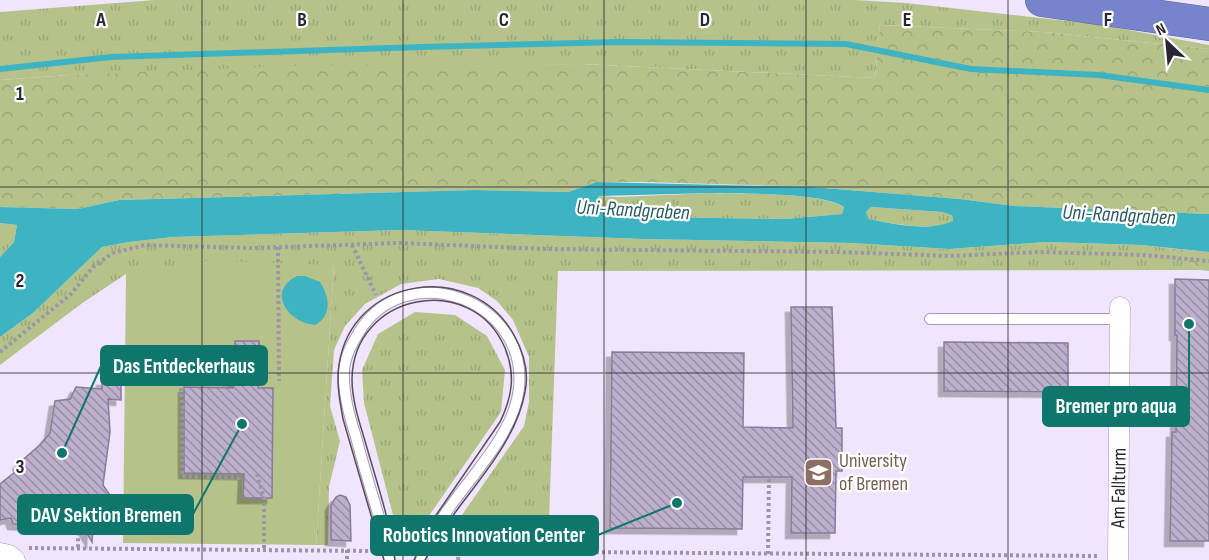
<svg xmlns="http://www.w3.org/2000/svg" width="1209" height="560" font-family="'Sofia Sans Condensed',sans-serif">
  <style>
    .grass { fill: url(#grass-tufts) }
    .forest { fill: url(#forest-crowns) }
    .garden { fill: #b5c38b }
    .water { fill: #3eb4c2; fill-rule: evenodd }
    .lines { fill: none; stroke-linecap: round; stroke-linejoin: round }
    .stream { stroke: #3eb4c2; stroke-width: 6 }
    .building { fill: url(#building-back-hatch); stroke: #897c97; stroke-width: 1.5; filter: url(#shadow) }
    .service-casing { stroke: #a698b5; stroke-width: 12 }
    .minor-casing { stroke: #a698b5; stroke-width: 21 }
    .motorway-casing { stroke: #5b6395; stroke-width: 34 }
    .path { stroke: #9d94a7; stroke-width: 4; stroke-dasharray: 3 3; stroke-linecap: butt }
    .service { stroke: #fff; stroke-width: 10 }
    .minor { stroke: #fff; stroke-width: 20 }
    .motorway { stroke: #7685cb; stroke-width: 33 }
    .tram { stroke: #554e5c; stroke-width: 1.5 }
    .grid { fill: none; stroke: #2a2530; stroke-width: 1.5; stroke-opacity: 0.55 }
    .labels { text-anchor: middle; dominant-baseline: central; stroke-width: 4.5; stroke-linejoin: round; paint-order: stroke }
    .education-label { font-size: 20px; fill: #785e54; stroke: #fff; text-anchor: start }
    .street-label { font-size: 20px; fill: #2a2530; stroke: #fff }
    .water-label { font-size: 21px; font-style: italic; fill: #2a5b61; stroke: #fff }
    .grid-label { font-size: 20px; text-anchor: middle; font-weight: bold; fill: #2a2530; stroke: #fff; stroke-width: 4.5; stroke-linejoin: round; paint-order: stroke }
    .leader { fill: none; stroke: #0f766e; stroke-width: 2 }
    .callout-dot { fill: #0f766e; stroke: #fff; stroke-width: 2 }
    .callout { fill: #0f766e; stroke: #0f766e; stroke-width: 2 }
    .callout-label { font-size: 21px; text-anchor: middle; font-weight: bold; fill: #fff }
  </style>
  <defs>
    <pattern id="grass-tufts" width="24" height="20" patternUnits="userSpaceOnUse" patternTransform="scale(1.5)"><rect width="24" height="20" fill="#b5c38b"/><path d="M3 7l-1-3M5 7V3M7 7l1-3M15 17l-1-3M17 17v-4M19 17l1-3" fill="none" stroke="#9ca778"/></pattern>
    <pattern id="forest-crowns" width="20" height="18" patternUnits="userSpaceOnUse" patternTransform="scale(1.5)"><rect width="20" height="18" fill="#b5c38b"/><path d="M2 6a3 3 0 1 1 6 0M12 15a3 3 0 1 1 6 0" fill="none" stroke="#9ca778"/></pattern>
    <pattern id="building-back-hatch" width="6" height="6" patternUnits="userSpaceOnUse" patternTransform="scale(1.5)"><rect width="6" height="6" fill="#bdafcd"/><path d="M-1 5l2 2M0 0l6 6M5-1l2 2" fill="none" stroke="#9a8ea7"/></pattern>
    <filter id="shadow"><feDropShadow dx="-5.5" dy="5.5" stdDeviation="0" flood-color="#0004"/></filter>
  </defs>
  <rect width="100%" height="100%" fill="#f1e5fe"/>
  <path class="grass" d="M155,0H855L906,3L1102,25L1209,45V49L1044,32L880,25L875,78L582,64L69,75L0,80V12Z
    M712,193C742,194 820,192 844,207L842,214L785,219L650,217L614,214L598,205V196L618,197Z
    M871,207L942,212L952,214L953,222C927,231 895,224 867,219L866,212Z
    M0,223L17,225L14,242L0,257Z
    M400,230L643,239L851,243L949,249L1046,242L1141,245L1168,248L1200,270L558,271L548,548L441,545L524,426L529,402V357L513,320L497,301L478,288L439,279L401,284L365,304L345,326L334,350L330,406L340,441L329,487L328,545H316L334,265L126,274L81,304L0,365V337L33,313L102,247L129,242L173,237Z
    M415,312L455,315L487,336L505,370L501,412L426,520L414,545L401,546L364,403L362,370L378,334Z"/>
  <path class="forest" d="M880,25L1044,32L1209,49V214L1014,206L960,199L811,187L642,182H597L568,192L475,190L119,200L78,209L0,207V80L69,75L283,66L582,64L875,78Z
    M1168,248L1209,252V271L1200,270Z"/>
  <path class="garden" d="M204,261L334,265L316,545L123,543L126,274Z"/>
  <path class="water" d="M597,182L811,187L960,199L1014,206L1209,214V252L1141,245L1046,242L949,249L851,243L643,239L400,230L173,237L129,242L102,247L33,313L0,337V257L14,242L17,225L0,223V207L78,209L119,200L475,190L568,192ZM712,193C740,194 823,192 844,207L842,214L785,219L650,217L614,214L599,205L598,196ZM871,207L942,212L952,215L953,221C928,232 894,224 868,219L866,212Z
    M297,276H305L320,282C330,297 332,316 315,325C288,323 266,291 297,276Z"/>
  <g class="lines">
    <path class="stream" d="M0,69L111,57L421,47L618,42L846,44L971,69L1099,75L1209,90"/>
  </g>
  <path class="building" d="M1175,279L1209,280V541H1170L1172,432H1176L1177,335H1175Z
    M791,307H832L836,428H842V471H836L835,533H791L792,477H743L742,529L610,528L612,352L744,353L743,427L793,428Z
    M235,341H259L258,388H273L272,498H243L244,474L184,473V387L233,388Z
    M944,342L1068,343V392L944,391Z
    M102,380L121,381V400L108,399L110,432L103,485L112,498L104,512L94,513L92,542L76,515L34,520V525L13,524L11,518L0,520V484L20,468L18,464L41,444L50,433L55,401L70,399L76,387L102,389Z
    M340,495L346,497L350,505L351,541L331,540V505L336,497Z"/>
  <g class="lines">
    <defs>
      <path id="service" d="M930,319H1120
        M389,560C387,542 381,524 376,507C369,484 362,460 356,437C349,415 343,393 344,370C345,356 352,344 359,332C406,256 528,299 519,388C514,436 467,479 441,520C433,532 424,545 421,560"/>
      <path id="minor" d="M0,553L9,555L15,560
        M1118,560L1120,307"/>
      <path id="motorway" d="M1042,0L1209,24"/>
    </defs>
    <use href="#service" class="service-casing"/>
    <use href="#minor" class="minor-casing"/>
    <use href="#motorway" class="motorway-casing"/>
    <path class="path" d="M352,245L376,295
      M278,247L279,381
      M0,352L71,294L93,267L113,253L145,245L253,248L399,243L544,249L839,252L949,256L1038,252L1144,255L1209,261
      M223,387L246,358
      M181,388L182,406L184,409L182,412V476L239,478V474
      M257,474L264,498V549
      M74,515L78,527V547
      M29,548L372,551
      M347,550V560
      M440,551L1098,556
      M768,554L769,477
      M458,560L459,551"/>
    <use href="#service" class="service"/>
    <use href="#minor" class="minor"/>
    <use href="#motorway" class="motorway"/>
    <path class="tram" d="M384,560L343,419C340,401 336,383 339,365C352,276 472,259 514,335C524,353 529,373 525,392C514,454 452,504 425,560
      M395,560C390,520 376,480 365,441C359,421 352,400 352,379C353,293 472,270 505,348C516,375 512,397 500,422L432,521L414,560"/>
  </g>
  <path class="grid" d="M202,0V560M403,0V560M604,0V560M806,0V560M1008,0V560M0,187H1209M0,373H1209"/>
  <defs>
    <symbol id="university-square" viewBox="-11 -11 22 22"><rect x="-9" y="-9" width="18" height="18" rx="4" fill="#8d6e63" stroke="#fff"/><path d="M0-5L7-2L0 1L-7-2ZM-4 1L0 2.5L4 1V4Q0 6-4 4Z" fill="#fff"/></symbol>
  </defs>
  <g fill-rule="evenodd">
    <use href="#university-square" x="802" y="456" width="33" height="33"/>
  </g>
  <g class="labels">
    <g class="education-label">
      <text x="839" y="461">University<tspan x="839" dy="23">of Bremen</tspan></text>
    </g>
    <g class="street-label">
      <text transform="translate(1119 488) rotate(-89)">Am Fallturm</text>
    </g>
    <g class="water-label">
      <text transform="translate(633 210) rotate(3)">Uni-Randgraben</text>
      <text transform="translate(1119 215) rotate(3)">Uni-Randgraben</text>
    </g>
  </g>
  <g class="grid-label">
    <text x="101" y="26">A</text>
    <text x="302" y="26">B</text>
    <text x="504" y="26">C</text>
    <text x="705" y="26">D</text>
    <text x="907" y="26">E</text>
    <text x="1108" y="26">F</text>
    <text x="20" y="100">1</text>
    <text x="20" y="287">2</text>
    <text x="20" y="473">3</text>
  </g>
  <path class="leader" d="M62 453L101 366M1189 324L1189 406M242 424L193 514M677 503L598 535"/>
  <g class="callout-dot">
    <circle cx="62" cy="453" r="6"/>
    <circle cx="1189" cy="324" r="6"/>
    <circle cx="242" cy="424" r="6"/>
    <circle cx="677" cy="503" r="6"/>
  </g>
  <g class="callout">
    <rect x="101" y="346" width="166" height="39" rx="6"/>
    <rect x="1043" y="387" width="146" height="39" rx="6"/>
    <rect x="18" y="495" width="175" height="39" rx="6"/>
    <rect x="371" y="516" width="227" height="39" rx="6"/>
  </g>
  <g class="callout-label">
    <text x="184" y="373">Das Entdeckerhaus</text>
    <text x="1116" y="413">Bremer pro aqua</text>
    <text x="106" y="522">DAV Sektion Bremen</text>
    <text x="484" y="542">Robotics Innovation Center</text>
  </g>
  <g transform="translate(1167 42) rotate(334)" stroke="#ffffff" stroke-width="4.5" paint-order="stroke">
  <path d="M0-4.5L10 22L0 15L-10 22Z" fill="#2a2530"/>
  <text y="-9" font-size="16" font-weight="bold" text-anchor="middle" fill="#2a2530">N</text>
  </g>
</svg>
